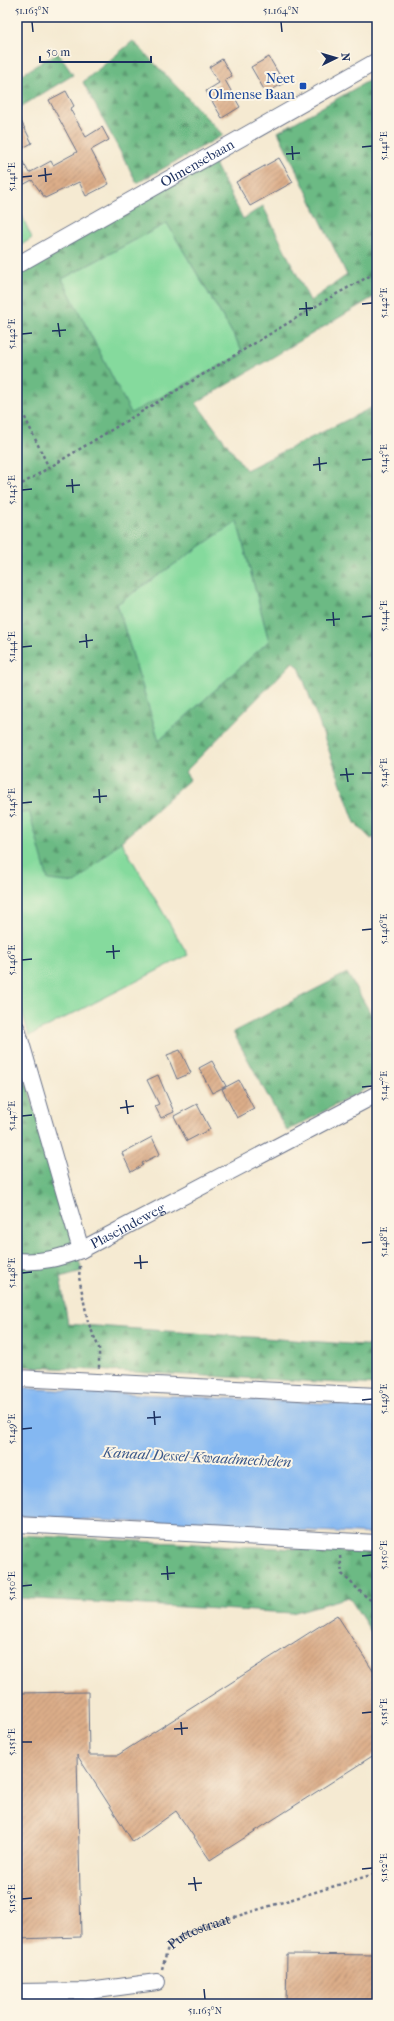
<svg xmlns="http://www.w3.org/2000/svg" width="394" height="2021" font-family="'IM FELL French Canon',serif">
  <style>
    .green { fill: #85da9d; stroke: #50847e }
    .forest { fill: url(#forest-firs); stroke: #447471; fill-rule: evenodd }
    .water { fill: #84b8f2; stroke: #5074a8 }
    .building { fill: url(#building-hatch) }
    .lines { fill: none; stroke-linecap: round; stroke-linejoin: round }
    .minor-casing { stroke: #677087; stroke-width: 18 }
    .path { stroke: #677087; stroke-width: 2.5; stroke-dasharray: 3 3; stroke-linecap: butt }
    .minor { stroke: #fff; stroke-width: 16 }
    .ticks { fill: none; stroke: #1b2f5e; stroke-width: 1.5 }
    .transit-dot { fill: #1a4fb4; stroke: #fcf5e5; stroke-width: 1.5 }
    .labels { text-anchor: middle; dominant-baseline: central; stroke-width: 4; stroke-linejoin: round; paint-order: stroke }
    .transit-label { font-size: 14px; fill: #164399; stroke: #fcf5e5; text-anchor: end }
    .street-label { font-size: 14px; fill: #1b2f5e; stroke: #fcf5e5 }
    .water-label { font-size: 15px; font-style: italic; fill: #3a588a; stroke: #fcf5e5 }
    .neatline { fill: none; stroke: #1b2f5e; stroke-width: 1.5 }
    .ticks-label { font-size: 10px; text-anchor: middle; fill: #1b2f5e }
  </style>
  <defs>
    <pattern id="forest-firs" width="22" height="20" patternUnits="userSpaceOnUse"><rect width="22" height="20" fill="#6cba84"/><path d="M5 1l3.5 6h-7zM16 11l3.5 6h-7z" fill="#58986f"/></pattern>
    <pattern id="building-hatch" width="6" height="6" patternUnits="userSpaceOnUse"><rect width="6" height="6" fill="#dcad89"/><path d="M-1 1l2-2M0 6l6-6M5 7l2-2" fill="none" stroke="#b28d73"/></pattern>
  </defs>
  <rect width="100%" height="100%" fill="#fcf5e5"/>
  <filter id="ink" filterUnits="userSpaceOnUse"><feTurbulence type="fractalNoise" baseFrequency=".025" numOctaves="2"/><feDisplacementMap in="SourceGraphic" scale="8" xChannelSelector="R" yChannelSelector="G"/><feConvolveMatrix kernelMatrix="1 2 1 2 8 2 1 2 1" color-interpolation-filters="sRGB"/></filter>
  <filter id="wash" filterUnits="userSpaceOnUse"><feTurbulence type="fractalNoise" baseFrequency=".012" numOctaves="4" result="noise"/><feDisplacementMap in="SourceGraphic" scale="16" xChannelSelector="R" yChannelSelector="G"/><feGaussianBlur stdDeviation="0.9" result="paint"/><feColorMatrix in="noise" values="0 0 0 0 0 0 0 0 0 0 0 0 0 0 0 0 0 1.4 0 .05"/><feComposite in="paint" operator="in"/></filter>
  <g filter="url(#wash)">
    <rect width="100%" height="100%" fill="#f5ead2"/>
    <path class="green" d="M17,205L32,238L17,248Z
      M167,223L244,353L131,414L62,279Z
      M237,520L269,641L159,741L117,604Z
      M29,811L75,883L121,841L188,955L29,1036L17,992V813Z"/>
    <path class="forest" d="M133,41L223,135L137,183L83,82Z
      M58,53L73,75L17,109V78L40,63Z
      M377,76V295L196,403L246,470L377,405V836L371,839L355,823L299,667L293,662L185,772L190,779L75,883L48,880L29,811L17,813V272L213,160L243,219L263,206L310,301L347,275L278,132ZM167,223L244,353L131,413L62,279ZM237,521L269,641L159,741L117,604Z
      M347,973L377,1024V1083L287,1131L233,1032Z
      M17,1050L82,1271L60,1277L68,1324L377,1346V1385L17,1366Z
      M17,1535L377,1553V1641L349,1597L292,1613L17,1598Z"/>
    <path class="water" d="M17,1388L377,1406V1534L17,1516Z"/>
    <g id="blocks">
      <path class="building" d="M269,57L284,83L266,93L251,67Z
        M222,59L232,76L225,80L240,107L222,118L206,91L219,83L209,67Z
        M66,91L74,106L70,109L86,137L102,127L109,140L91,150L109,184L86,196L79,182L45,198L32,180L17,188V151L29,173L51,161L53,165L77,152L49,100Z
        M17,113L32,143L17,151Z
        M279,158L293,182L250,206L236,182Z
        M180,1050L191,1073L177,1079L167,1055Z
        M212,1061L226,1086L212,1093L199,1068Z
        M158,1075L174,1112L161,1118L155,1106L159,1104L147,1080Z
        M239,1080L254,1109L237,1118L222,1089Z
        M197,1104L210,1129L187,1141L174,1116Z
        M152,1137L160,1154L142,1163L143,1165L131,1172L122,1153Z
        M337,1615L377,1677V1753L210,1860L176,1811L133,1842L77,1755L81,1937L17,1939V1693L88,1692L89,1755H118Z
        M287,1954L377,1955V2004H286Z"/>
    </g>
  </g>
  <g filter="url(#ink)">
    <use href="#blocks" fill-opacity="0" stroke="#677087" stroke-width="1"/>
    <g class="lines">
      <defs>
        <g id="minor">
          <path id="s2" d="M17,265L377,61"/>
          <path d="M17,1029L81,1250"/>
          <path id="s3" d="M17,1261C41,1263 59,1258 81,1250L377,1094"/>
          <path d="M17,1378L377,1396"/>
          <path d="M17,1524L377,1543"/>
          <path d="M17,1992L89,1991L157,1982"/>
        </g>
      </defs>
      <use href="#minor" class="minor-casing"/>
      <g class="path">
        <path d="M17,401L49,468"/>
        <path d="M17,487L331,297L377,272"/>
        <path d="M80,1266L79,1277L88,1322L99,1348V1368"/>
        <path d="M340,1556L342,1574L363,1594L377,1605"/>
        <path id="s1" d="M162,1969L168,1947L183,1935L205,1926L377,1873"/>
      </g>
      <use href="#minor" class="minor"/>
    </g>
  </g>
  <path class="ticks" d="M32,22L33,32M281,22L282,32M292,146L293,160M362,147L372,146M286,154L300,153M45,168L46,182M38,176L52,174M22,177L32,176M306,302L307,316M362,304L372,303M299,309L313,308M58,323L60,337M52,331L66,330M22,334L32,333M319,457L320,471M362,460L372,459M313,465L327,463M72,479L73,493M66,486L80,485M22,490L32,489M333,612L334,626M362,617L372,616M326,620L340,619M86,634L87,648M79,642L93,640M22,647L32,646M346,768L348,782M362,773H372M340,775L354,774M99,789L100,803M93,797L107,796M22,803L32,802M362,930L372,929M113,945L114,959M106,952L120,951M22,960L32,959M362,1087L372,1086M126,1100L128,1114M120,1108L134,1106M22,1116L32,1115M362,1243L372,1242M140,1255L141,1269M134,1263L148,1262M22,1273L32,1272M362,1400L372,1399M154,1411L155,1425M147,1418L161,1417M22,1429L32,1428M362,1556L372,1555M167,1566L168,1580M161,1574L175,1573M22,1586L32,1585M362,1713L372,1712M181,1722L182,1735M174,1729L188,1728M22,1742H32M362,1869L372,1868M194,1877L196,1891M188,1884L202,1883M22,1899L32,1898M204,1989L205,1999"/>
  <rect class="transit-dot" x="299" y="82" width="8" height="8" rx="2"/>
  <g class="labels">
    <g class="transit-label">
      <text x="295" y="78">Neet<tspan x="295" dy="16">Olmense Baan</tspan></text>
    </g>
    <g class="street-label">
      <text stroke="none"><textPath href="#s2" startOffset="207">Olmensebaan</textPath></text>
      <text stroke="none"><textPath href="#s3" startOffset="118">Plaseindeweg</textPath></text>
      <text stroke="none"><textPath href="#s1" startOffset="58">Puttestraat</textPath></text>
    </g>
    <g class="water-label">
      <text transform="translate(197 1457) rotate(3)">Kanaal Dessel-Kwaadmechelen</text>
    </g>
  </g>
  <rect width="394" height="2021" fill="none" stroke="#fcf5e5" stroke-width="44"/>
  <g transform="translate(336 58) rotate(85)" stroke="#fcf5e5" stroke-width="3" paint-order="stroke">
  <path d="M0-3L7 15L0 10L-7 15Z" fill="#1b2f5e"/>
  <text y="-6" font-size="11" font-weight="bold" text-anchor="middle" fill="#1b2f5e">N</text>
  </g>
  <path d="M40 56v6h111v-6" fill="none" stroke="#1b2f5e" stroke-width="2"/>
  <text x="46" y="56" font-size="12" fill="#1b2f5e" stroke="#fcf5e5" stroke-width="3" paint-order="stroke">50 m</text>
  <rect x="22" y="22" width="350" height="1977" class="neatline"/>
  <g class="ticks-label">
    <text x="32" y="14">51.163°N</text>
    <text x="281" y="14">51.164°N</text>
    <text transform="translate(383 146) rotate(-90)" y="4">5.141°E</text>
    <text transform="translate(11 177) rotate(-90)" y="4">5.141°E</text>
    <text transform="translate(383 303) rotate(-90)" y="4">5.142°E</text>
    <text transform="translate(11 334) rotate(-90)" y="4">5.142°E</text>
    <text transform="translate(383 459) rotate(-90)" y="4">5.143°E</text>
    <text transform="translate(11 490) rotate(-90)" y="4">5.143°E</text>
    <text transform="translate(383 616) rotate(-90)" y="4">5.144°E</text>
    <text transform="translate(11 647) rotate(-90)" y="4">5.144°E</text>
    <text transform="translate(383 773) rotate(-90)" y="4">5.145°E</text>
    <text transform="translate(11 803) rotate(-90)" y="4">5.145°E</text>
    <text transform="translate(383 929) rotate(-90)" y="4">5.146°E</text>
    <text transform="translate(11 960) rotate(-90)" y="4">5.146°E</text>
    <text transform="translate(383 1086) rotate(-90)" y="4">5.147°E</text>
    <text transform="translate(11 1116) rotate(-90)" y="4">5.147°E</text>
    <text transform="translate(383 1242) rotate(-90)" y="4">5.148°E</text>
    <text transform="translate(11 1273) rotate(-90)" y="4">5.148°E</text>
    <text transform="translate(383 1399) rotate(-90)" y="4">5.149°E</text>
    <text transform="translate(11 1429) rotate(-90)" y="4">5.149°E</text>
    <text transform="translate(383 1555) rotate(-90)" y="4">5.150°E</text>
    <text transform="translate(11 1586) rotate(-90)" y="4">5.150°E</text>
    <text transform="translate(383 1712) rotate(-90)" y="4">5.151°E</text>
    <text transform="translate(11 1742) rotate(-90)" y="4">5.151°E</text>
    <text transform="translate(383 1868) rotate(-90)" y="4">5.152°E</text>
    <text transform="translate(11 1899) rotate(-90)" y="4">5.152°E</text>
    <text x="205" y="2014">51.163°N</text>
  </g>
</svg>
